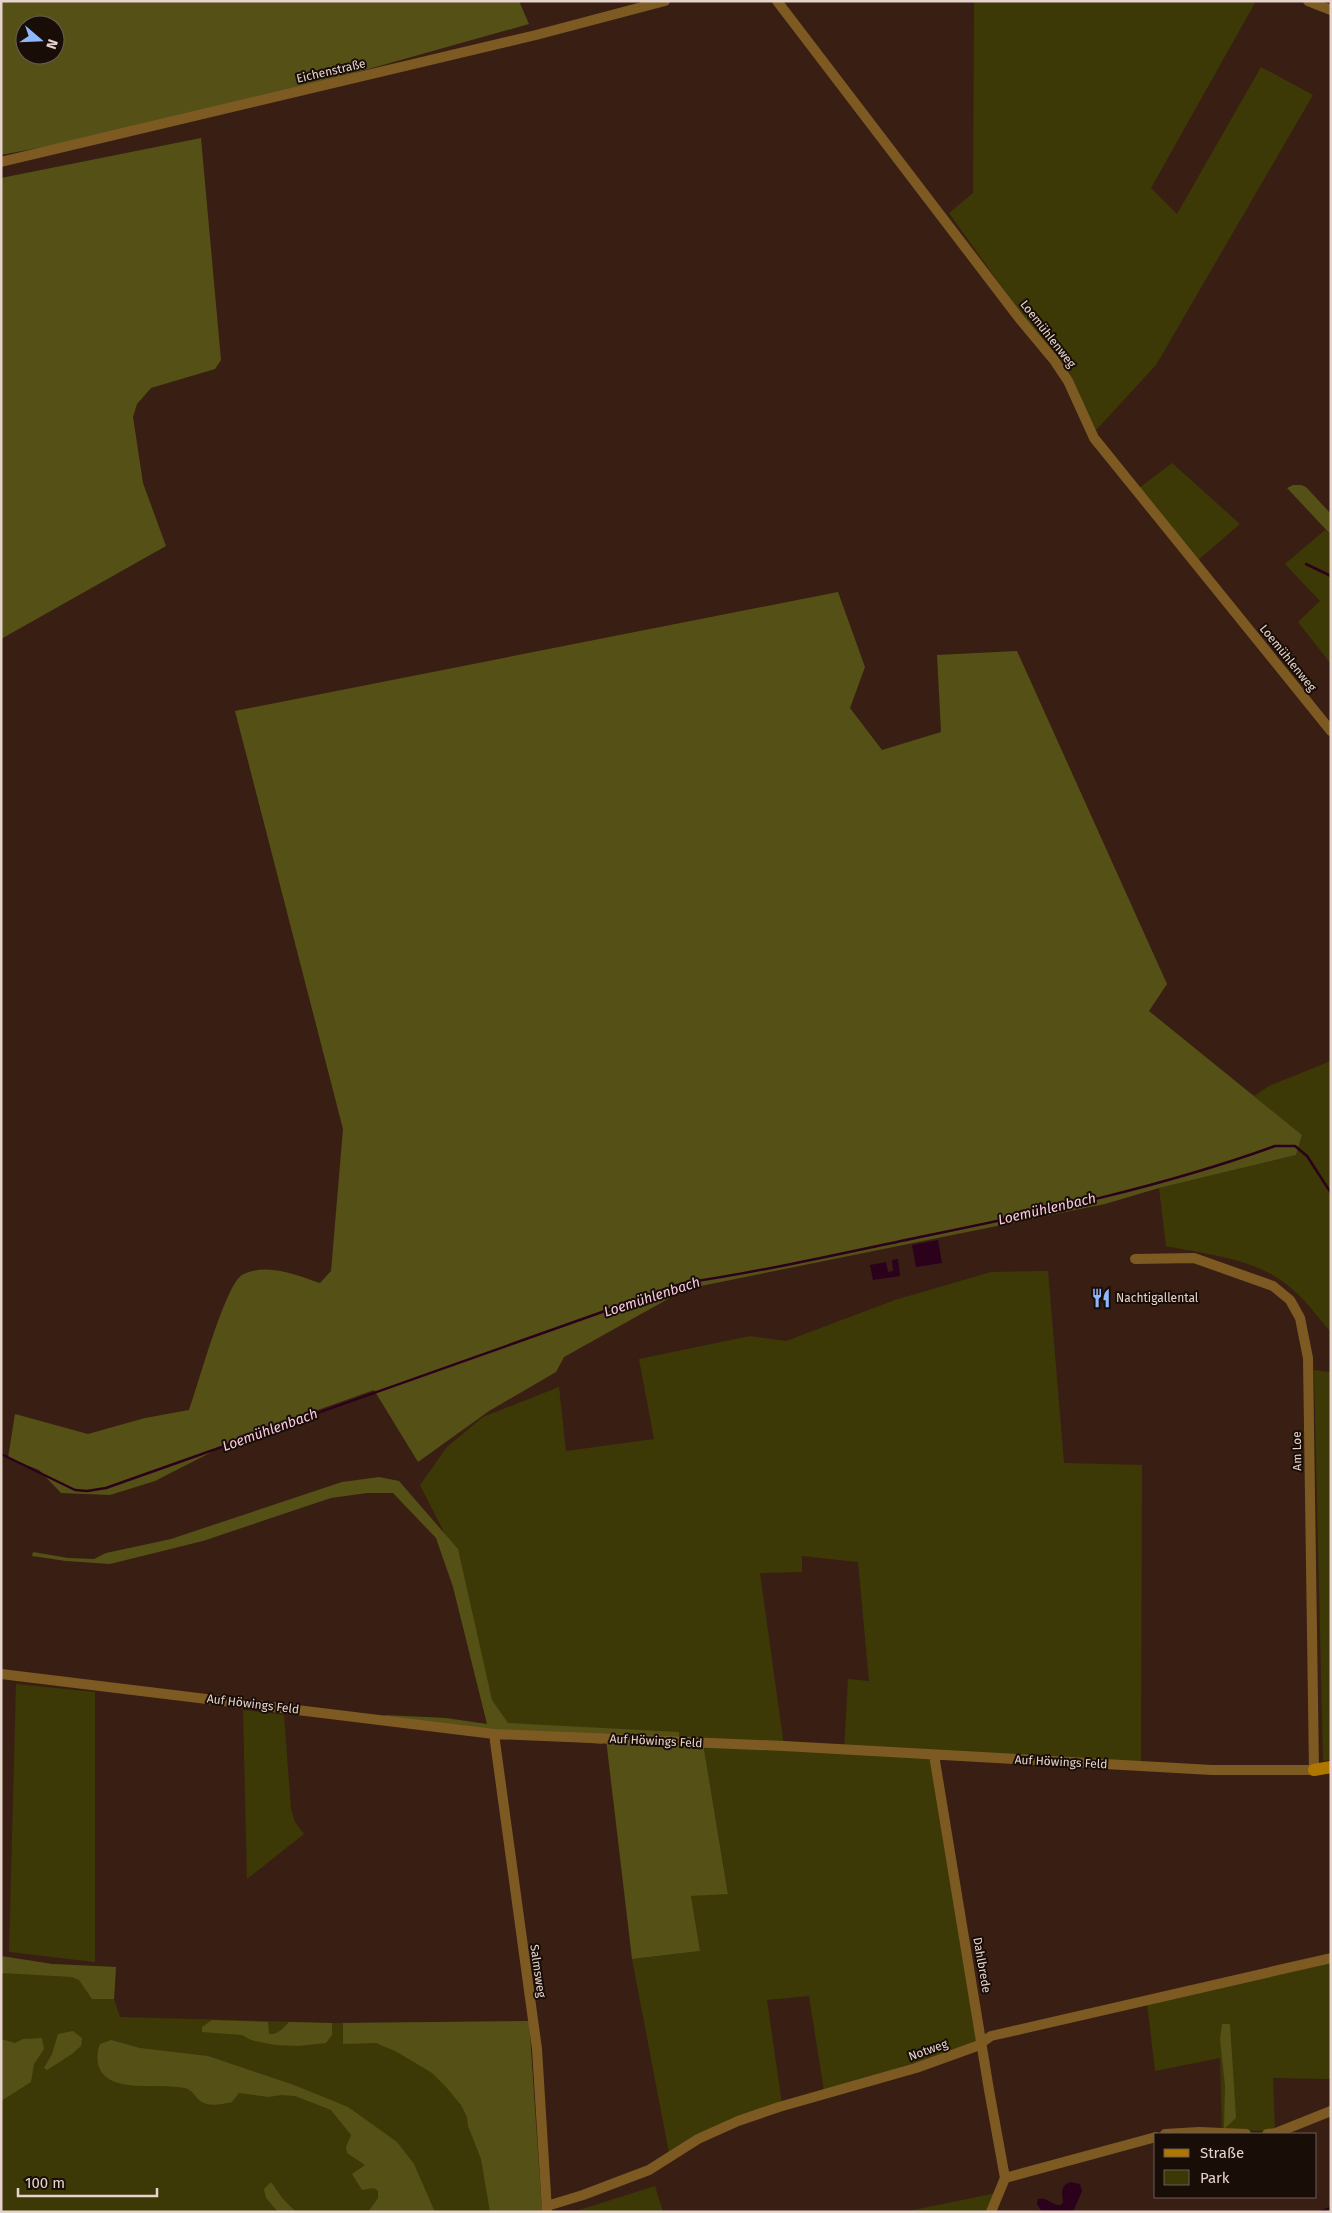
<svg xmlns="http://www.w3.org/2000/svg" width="1332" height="2213" font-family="'Fira Sans',sans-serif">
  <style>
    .green { fill: #3d3907; fill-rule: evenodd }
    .forest { fill: #555016; fill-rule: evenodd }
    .water { fill: #2b011b }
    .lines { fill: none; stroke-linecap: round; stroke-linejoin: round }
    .stream { stroke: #2b011b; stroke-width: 2.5 }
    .street { stroke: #7e5a23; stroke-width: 10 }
    .secondary { stroke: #af7600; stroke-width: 12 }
    .labels { text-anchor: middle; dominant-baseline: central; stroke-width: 4; stroke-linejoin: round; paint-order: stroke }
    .street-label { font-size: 12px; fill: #e6d4cc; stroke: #180d07 }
    .poi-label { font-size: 12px; fill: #e6d4cc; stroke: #180d07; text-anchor: start }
    .water-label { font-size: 14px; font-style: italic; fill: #fac9e0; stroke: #180d07 }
  </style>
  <rect width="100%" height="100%" fill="#391f13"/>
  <path class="green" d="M974,1H1256L1151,188L1177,214L1261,67L1313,95L1156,365L1097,429H1090L1054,360L949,213L973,193Z
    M1172,463L1240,524L1197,561L1138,489Z
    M1325,530L1331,535V664L1298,622L1320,601L1285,564Z
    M1331,1061V1332C1318,1318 1307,1301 1292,1289C1258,1258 1209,1255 1166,1246L1159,1188L1296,1155L1302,1135L1254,1096L1269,1086Z
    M1048,1271L1064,1463L1142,1465L1141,1766L934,1755L980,2039L975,2045L824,2091L809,1996L767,2000L782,2104L669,2153L632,1959L700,1951L691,1896L728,1893L703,1743L494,1734L447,1538L420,1485L447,1447L483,1417L559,1387L566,1451L654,1439L639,1359L750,1336L786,1341L895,1300L991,1272ZM802,1556L858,1562L869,1681L848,1679L844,1750L784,1746L760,1573L802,1572Z
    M1314,1370L1331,1372V1760L1323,1761Z
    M16,1684L95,1692V1962L9,1952Z
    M243,1710L284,1715L291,1809L295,1822L304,1834L247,1879Z
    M1,1956L52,1964L116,1967L114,1999L120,2017L332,2023L529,2021L542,2212H1Z
    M1331,1961V2079L1273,2078L1275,2131L1222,2130L1220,2058L1155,2071L1147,2003Z
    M655,2186L663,2212H576V2211Z
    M996,2193L988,2212H904Z"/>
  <path class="forest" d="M1,1H519L529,24L191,119L1,155ZM25,25H55V55H25Z
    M201,138L221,360L215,369L151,388L137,404L133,417L143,483L166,546L1,639V178Z
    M1293,485H1301L1306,487L1331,514V535L1287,488Z
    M838,592L865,667L850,708L882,750L941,732L937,655L1017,651L1167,984L1149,1011L1302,1135L1296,1155L1159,1188L1105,1204L686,1289L564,1357L556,1372L489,1411L418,1462L374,1390L239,1438L155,1481L110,1495L61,1493L39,1470L8,1458L15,1414L88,1434L145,1418L189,1410C198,1386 225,1285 242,1275C267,1262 296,1275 320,1283L331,1271L343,1129L235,711Z
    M379,1477L399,1481L458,1549L492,1700L508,1723L679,1732V1738L703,1743L728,1894L691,1896L700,1951L632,1959L606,1739L602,1744L386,1724L385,1715L446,1718L487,1724L453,1587L436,1538L393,1493H367L331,1498L203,1541L110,1564L66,1561L32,1556L33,1552L68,1558L94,1559L106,1553L171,1539L342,1482Z
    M1,1956L52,1964L116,1967L114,1999H92L79,1980L72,1977L1,1973Z
    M212,2020L268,2022L269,2034C278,2035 283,2028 289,2022L332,2023V2035L326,2043L299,2046L275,2045L251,2040L242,2035L202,2032V2027Z
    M529,2021L542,2212H490L481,2159L468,2126L467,2117L461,2105L447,2088L432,2073L397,2052L376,2043L343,2044V2023Z
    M1222,2024H1230L1236,2118L1224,2129L1225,2086L1220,2039Z
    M73,2031L82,2038L81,2046L72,2054L47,2070L44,2068L52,2054L58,2034Z
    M42,2038L44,2049L34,2064L31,2082L1,2101V2039L15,2043L23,2039Z
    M111,2040L140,2048L208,2056L294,2085L348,2107L397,2142L414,2164L435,2212H368L378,2198V2191L374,2188L362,2190L352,2174L365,2165L347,2153L346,2147L351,2135L331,2110L295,2096L281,2095L269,2097L239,2093L232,2102C222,2104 208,2108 199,2100C196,2097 192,2091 188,2089C164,2081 104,2097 98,2063C97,2056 97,2051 100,2044Z
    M271,2182L283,2199L296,2212H278L266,2198L264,2189Z"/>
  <path class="water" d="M938,1240L942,1263L916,1267L912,1245Z
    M898,1259L900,1276L873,1280L870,1265L886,1262L888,1272L893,1271L892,1260Z
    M1070,2182L1080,2184L1082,2191L1073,2212H1042L1037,2204L1038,2199C1046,2196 1052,2206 1061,2205L1063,2202C1062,2193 1060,2186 1070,2182Z"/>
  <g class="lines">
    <path class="stream" d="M1306,564L1331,576
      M1,1454L75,1490L87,1491L106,1488L684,1283C765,1271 844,1253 925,1236C1043,1212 1162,1187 1275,1146H1295L1307,1156L1331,1193
      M1320,2212L1331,2208"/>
    <path class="street" d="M777,1L1019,318L1054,360L1068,381L1094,438L1331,731
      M1308,1L1331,10
      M1,162L536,35L665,1
      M1,1674L494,1734L784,1746L1212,1770H1314L1308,1358L1300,1318L1290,1300L1273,1286L1194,1258L1135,1259
      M494,1734L537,2049L547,2211
      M934,1755L989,2090L1005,2178L1156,2137
      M1165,2134L1199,2132L1246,2134
      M1267,2134L1276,2133L1331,2111
      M547,2206L583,2195L649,2170L698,2139L738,2121L779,2107L916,2068L977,2046L991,2036L1331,1958
      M991,2212L1005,2178"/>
    <path class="secondary" d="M1314,1770L1331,1767"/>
  </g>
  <defs>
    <symbol id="restaurant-bare" viewBox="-9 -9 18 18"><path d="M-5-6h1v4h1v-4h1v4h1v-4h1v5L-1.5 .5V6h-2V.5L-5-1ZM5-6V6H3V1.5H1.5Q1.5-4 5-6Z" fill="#8fb8fd" stroke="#180d07" stroke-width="2.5" paint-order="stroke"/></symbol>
  </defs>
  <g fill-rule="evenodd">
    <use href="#restaurant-bare" x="1087" y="1284" width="28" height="28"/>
  </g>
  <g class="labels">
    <g class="street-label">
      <text transform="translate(331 71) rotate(-13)">Eichenstraße</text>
      <text transform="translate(1048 334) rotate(52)">Loemühlenweg</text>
      <text transform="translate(1288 658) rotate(51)">Loemühlenweg</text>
      <text transform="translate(1297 1451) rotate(-91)">Am Loe</text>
      <text transform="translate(253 1704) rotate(7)">Auf Höwings Feld</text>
      <text transform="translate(656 1741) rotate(3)">Auf Höwings Feld</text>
      <text transform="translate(1061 1762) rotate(3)">Auf Höwings Feld</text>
      <text transform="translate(982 1965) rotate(80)">Dahlbrede</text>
      <text transform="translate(538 1971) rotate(82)">Salmsweg</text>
      <text transform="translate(928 2050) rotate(-20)">Notweg</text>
    </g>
    <g class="poi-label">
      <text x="1116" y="1298">Nachtigallental</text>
    </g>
    <g class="water-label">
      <text transform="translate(1047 1209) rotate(-13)">Loemühlenbach</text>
      <text transform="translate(652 1297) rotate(-18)">Loemühlenbach</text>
      <text transform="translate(270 1430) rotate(-20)">Loemühlenbach</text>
    </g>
  </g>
  <rect width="1332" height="2213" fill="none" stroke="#e6d4cc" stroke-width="5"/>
  <rect x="1154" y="2133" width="162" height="65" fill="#180d07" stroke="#6a5d56"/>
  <rect x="1164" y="2149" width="25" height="8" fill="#af7600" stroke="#6a5d56"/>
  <text x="1200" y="2158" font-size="15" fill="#e6d4cc">Straße</text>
  <rect x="1164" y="2170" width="25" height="15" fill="#3d3907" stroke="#6a5d56"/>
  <text x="1200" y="2183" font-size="15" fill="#e6d4cc">Park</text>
  <g transform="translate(40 40) rotate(109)"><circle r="24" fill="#180d07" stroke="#6a5d56"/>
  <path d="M0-4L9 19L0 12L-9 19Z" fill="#8fb8fd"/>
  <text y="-8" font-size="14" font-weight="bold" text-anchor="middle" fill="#e6d4cc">N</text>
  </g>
  <path d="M18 2188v8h139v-8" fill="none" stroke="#e6d4cc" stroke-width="2.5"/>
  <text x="25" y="2188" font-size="15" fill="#e6d4cc" stroke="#180d07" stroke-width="4" paint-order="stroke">100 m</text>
</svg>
